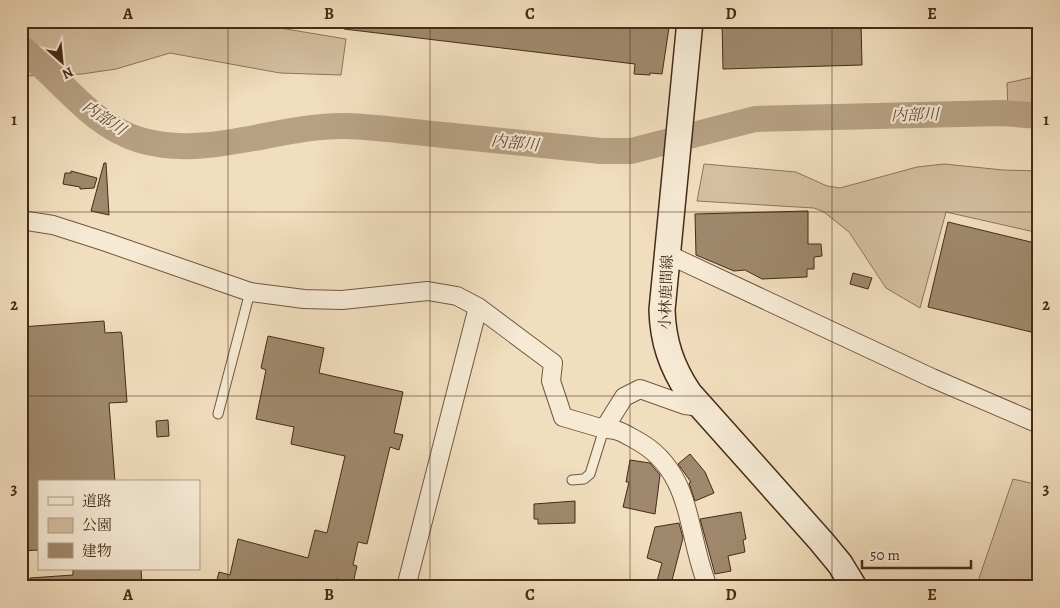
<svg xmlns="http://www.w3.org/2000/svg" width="1060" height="608" font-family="Alegreya,'Noto Serif JP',serif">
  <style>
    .green { fill: #d4bfa1; stroke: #8e745c }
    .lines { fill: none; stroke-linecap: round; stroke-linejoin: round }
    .river { stroke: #b7a185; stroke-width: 26 }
    .building { fill: #9f886d; stroke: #472a16 }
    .service-casing { stroke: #725740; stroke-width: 11 }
    .minor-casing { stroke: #725740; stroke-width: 20 }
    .secondary-casing { stroke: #472a16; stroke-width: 28 }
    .service { stroke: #f6ead5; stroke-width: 9 }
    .minor { stroke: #f6ead5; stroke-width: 18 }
    .secondary { stroke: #f6ead5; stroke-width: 25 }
    .grid { fill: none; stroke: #472a16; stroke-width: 1; stroke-opacity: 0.55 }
    .labels { text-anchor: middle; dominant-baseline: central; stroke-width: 4.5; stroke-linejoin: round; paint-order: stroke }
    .street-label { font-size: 15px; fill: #472a16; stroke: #f6ead5 }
    .water-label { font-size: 16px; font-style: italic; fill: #634832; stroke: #f6ead5 }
    .neatline { fill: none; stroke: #472a16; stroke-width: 2 }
    .grid-label { font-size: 16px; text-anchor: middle; font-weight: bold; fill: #472a16 }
  </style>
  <rect width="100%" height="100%" fill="#f1debe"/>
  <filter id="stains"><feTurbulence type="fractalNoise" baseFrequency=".004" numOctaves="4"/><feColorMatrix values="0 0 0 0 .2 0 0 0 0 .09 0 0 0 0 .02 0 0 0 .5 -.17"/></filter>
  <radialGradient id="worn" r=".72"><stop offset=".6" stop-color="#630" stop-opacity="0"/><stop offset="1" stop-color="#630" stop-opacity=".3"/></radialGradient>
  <path class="green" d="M21,21H238L346,39L341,75L280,73L170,53L116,69L82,74L21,76Z
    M1039,76V115L1008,114L1007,83Z
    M704,164L796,172L827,186L840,188L917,167L944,164L1003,170L1039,171V233L946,212L920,308L886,288L849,232L824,212L814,208L697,201Z
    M1013,479L1039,485V587H976Z"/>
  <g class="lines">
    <path class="river" d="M21,48C61,78 90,125 140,140C208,160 277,125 346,126C378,127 411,132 443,135C496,140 549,146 601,151H631L755,119L1002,113L1039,116"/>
  </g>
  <path class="building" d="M344,21H634L658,26L659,21H670L662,74L650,73V75L634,74L635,64L344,29Z
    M722,21H861L862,65L723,69Z
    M104,163H106L109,215L91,211Z
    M71,171L97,178L94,188L80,189V187L63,184L65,173H71Z
    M808,211V244H821L822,256L814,257V269H807V277L762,279L745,270L734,271L696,255L695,214Z
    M948,222L1039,244V300L1031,332L928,307Z
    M853,273L872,278L868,289L850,284Z
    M104,321L105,333L121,332L122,335L127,402L109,403L115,482H39V550L21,551V327Z
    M268,336L324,348L319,373L403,392L394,433L403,435L399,450L390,447L367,544L358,542L353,565L357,566L353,583L336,579L334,587H215L219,572L230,575L238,539L308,558L315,530L327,533L345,456L291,444L294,427L256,419L266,370L261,368Z
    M168,420L169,436L157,437L156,421Z
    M690,454L705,472L714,493L695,501L689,483L691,482L678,464Z
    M630,460L650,463L660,475L655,514L623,507L629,482H626Z
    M575,501V523L538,524V519H534V504Z
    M741,512L746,539L743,540L745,552L728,556L731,571L715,574L700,519Z
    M679,523L683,538L671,584L657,581L662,563L647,558L655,527Z
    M73,569H141L142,584L125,587H30V578L73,575Z"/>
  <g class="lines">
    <defs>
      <path id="service" d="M218,414L250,292
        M572,480L584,479L590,474L604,429"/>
      <path id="minor" d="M21,220L53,225L106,242L250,292L304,299L342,300L428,291L457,296L478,307L406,587
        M667,254L932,378L1039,424
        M478,307L553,363L551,381L563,417L604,429
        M701,407L685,405L640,389L624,397L604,429C617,428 625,434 636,440C694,471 686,534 708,587"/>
      <path id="secondary" d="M690,21L662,310C663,341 671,366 689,393L821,541L840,564L854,587"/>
    </defs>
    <use href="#service" class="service-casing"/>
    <use href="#minor" class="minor-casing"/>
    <use href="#secondary" class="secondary-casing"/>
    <use href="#service" class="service"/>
    <use href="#minor" class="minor"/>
    <use href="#secondary" class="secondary"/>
  </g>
  <path class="grid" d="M228,21V587M430,21V587M630,21V587M832,21V587M21,212H1039M21,396H1039"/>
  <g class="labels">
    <g class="street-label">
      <text transform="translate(666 292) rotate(-88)">小林鹿間線</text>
    </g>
    <g class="water-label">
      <text transform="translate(915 115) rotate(-1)">内部川</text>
      <text transform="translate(104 118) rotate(34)">内部川</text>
      <text transform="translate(515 143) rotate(6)">内部川</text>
    </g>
  </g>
  <rect width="1060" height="608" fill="none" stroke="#f1debe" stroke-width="55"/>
  <rect x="38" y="480" width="162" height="90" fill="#f6ead5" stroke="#b09d89"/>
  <rect x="48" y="497" width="25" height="8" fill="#f6ead5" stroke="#b09d89"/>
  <text x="82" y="506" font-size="15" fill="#472a16">道路</text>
  <rect x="48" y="518" width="25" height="15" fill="#d4bfa1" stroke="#b09d89"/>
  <text x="82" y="530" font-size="15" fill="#472a16">公園</text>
  <rect x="48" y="543" width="25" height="15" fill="#9f886d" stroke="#b09d89"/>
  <text x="82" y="556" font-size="15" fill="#472a16">建物</text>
  <g transform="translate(62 62) rotate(153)" stroke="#f6ead5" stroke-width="4" paint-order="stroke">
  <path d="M0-4L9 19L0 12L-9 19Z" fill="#472a16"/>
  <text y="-8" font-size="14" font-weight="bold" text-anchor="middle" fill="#472a16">N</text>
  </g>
  <path d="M862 560v8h109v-8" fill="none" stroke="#472a16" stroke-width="2.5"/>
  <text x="870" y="560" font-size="15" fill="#472a16" stroke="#f6ead5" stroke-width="4" paint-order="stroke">50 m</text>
  <rect x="28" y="28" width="1004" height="552" class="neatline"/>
  <g class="grid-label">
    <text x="128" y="19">A</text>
    <text x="329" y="19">B</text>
    <text x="530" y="19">C</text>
    <text x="731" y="19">D</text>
    <text x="932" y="19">E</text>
    <text x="14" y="125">1</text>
    <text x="1046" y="125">1</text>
    <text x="14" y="310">2</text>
    <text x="1046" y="310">2</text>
    <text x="14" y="494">3</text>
    <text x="1046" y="494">3</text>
    <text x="128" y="600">A</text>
    <text x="329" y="600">B</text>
    <text x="530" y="600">C</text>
    <text x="731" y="600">D</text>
    <text x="932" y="600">E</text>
  </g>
  <rect width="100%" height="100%" filter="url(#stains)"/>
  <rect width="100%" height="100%" fill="url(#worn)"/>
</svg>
